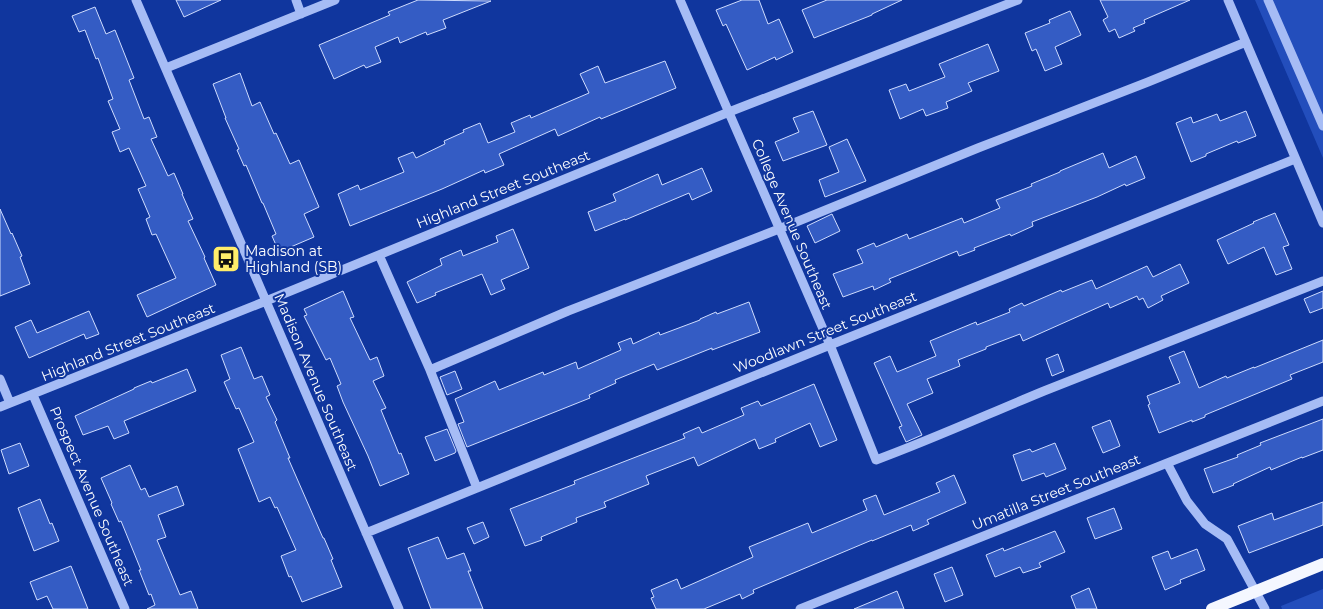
<svg xmlns="http://www.w3.org/2000/svg" width="1323" height="609" font-family="Montserrat,sans-serif">
  <style>
    .green { fill: #234ebc }
    .building { fill: #345cc4; stroke: #cfdcfe }
    .lines { fill: none; stroke-linecap: round; stroke-linejoin: round }
    .minor { stroke: #a6bcf5; stroke-width: 9 }
    .major { stroke: #f4f7ff; stroke-width: 12 }
    .labels { text-anchor: middle; dominant-baseline: central; stroke-width: 4; stroke-linejoin: round; paint-order: stroke }
    .street-label { font-size: 14px; fill: #fff; stroke: #10369e }
    .poi-label { font-size: 14px; fill: #fff; stroke: #10369e; text-anchor: start }
  </style>
  <rect width="100%" height="100%" fill="#10369e"/>
  <path class="green" d="M1255,0H1323V158Z
    M1323,589V609H1282L1281,606Z"/>
  <path class="building" d="M176,0H221L184,17Z
    M418,0L491,1L443,20L446,28L427,35L426,32L400,43L398,37L375,47L381,62L366,68L364,65L334,79L319,45L390,15L388,12Z
    M742,0H759L768,24L779,19L793,52L776,60L775,57L747,70L726,24L723,26L716,10Z
    M827,0H902L872,14V15L814,38L802,10Z
    M1100,0H1190L1144,20L1145,23L1133,28L1135,31L1119,38L1115,29L1109,32L1103,20L1108,17Z
    M95,7L106,34L115,30L134,78L129,80L144,119L149,117L157,137L151,139L168,176L174,173L183,194H182L193,219L188,221L205,257L204,258L216,285L147,317L137,295L176,278L156,234L152,235L146,219L150,217L138,189L146,186L129,148L120,152L112,132L120,129L108,101L113,99L98,58L96,59L85,30L79,32L72,16Z
    M1070,11L1081,35L1055,47L1062,64L1045,71L1036,49L1032,51L1025,33L1050,23L1049,20Z
    M988,44L999,71L968,83L972,91L946,102L948,108L926,116L923,109L900,119L889,90L906,84L909,91L945,77L939,64Z
    M665,61L676,88L601,119L600,117L558,136L555,129L499,154L504,165L485,173L484,170L442,189L350,226L338,194L358,185L360,190L404,172L398,158L413,152L416,158L445,144L444,141L464,132L463,130L480,123L488,143L515,132L511,123L530,115L531,118L589,93L580,74L598,66L605,83Z
    M240,73L252,106L260,102L274,134L276,133L290,164L299,160L319,207L304,214L314,237L279,252L272,236L276,234L263,203H262L246,165L244,166L237,150L239,149L225,118H226L213,84Z
    M813,111L827,145L783,161L775,142L799,132L793,118Z
    M1246,111L1256,136L1238,143L1237,141L1206,154V156L1191,162L1176,123L1191,117L1193,123L1217,114L1220,121Z
    M847,139L866,181L825,197L819,180L839,172L829,147Z
    M1103,153L1109,168L1136,156L1145,178L1126,186L1125,184L1097,197L1032,222L1033,226L1011,236L1010,234L974,248L975,250L959,256L957,251L916,268L889,279L891,282L874,290L873,286L843,297L833,274L863,263L857,250L874,243L876,247L907,234L909,239L962,218L964,223L1000,208L996,200L1032,186L1031,184L1060,172V171Z
    M702,168L712,191L692,200L689,193L625,220V219L595,231L588,212L616,201L613,194L658,174L662,185Z
    M0,209L11,234L12,233L22,256L20,257L30,284L0,296Z
    M1275,213L1289,245L1283,247L1292,269L1276,275L1264,247L1228,264L1217,240L1254,223L1253,222Z
    M832,214L840,231L815,243L807,226Z
    M513,229L529,268L501,280L505,289L491,295L482,274L435,293L436,295L417,303L407,282L442,265L440,259L461,250L463,256L498,242L496,236Z
    M1180,264L1189,283L1161,296L1163,300L1148,308L1143,298L1139,300L1137,296L1110,308L1108,303L1023,341L1020,334L986,347V349L958,360L960,366L927,379L933,393L907,404L922,435L906,442L899,427L902,426L874,363L890,356L897,372L936,356L930,341L976,322L977,325L1010,312L1009,309L1022,303L1024,306L1061,290L1062,292L1092,280L1096,289L1147,266L1153,277Z
    M343,291L354,317L350,318L370,360L377,357L384,376L373,381L386,408L381,410L399,454L401,453L409,474L380,486L368,456L343,402L337,386L341,384L330,358L326,360L304,316L307,315L304,309Z
    M1323,291V308L1310,313L1304,299Z
    M749,302L760,332L712,350V348L657,370L654,364L615,380L616,383L589,395L590,398L467,447L458,424L464,422L455,399L495,381L499,390L543,372L544,375L576,362L578,369L621,350L618,343L631,338L633,344L659,332L660,335L700,320V319L716,312L717,314Z
    M89,311L99,334L86,339L84,334L29,358L15,327L31,320L37,333Z
    M1323,340V362L1290,375L1292,379L1205,415V417L1192,422V420L1159,433L1148,405L1150,404L1147,396L1180,383L1169,357L1184,351L1199,388L1226,376L1227,378L1254,367V368Z
    M241,347L254,379L262,376L270,395L266,397L277,420L275,422L290,458H288L323,538H324L333,559L331,560L342,587L302,602L291,576L289,577L281,556L296,550L277,507L275,508L270,497L259,502L238,449L254,442L239,408L236,409L224,382L230,379L221,355Z
    M1058,354L1064,371L1052,376L1046,359Z
    M187,369L196,391L124,421L129,433L114,439L108,426L83,435L75,416L134,389V388L151,381L152,383Z
    M455,371L462,389L447,395L440,377Z
    M814,384L837,440L820,447L810,423L775,439L776,442L759,449L755,439L698,466L694,457L646,476L649,484L604,502L606,507L576,518L577,522L541,537L542,540L525,546L510,509L575,484L574,481L685,438L683,434L699,427L702,433L744,415L741,408L758,401L761,406Z
    M1323,419V450L1302,458V457L1271,470L1270,467L1233,484L1234,485L1213,493L1204,469L1238,457L1237,455L1261,445L1260,443Z
    M1110,420L1120,446L1103,453L1092,427Z
    M447,429L456,451L455,453L435,461L425,437Z
    M20,443L29,466L9,474L1,450Z
    M1055,443L1066,469L1046,477L1044,473L1022,481L1013,455L1030,449L1032,452Z
    M130,465L141,490L145,488L149,497L177,486L184,505L158,515L166,537L157,540L180,595L191,591L198,609H147L155,605L151,594L149,595L139,570H141L121,521L119,522L111,504L112,503L101,478Z
    M954,475L966,503L927,520L929,524L913,531L911,525L872,541V540L753,590L754,593L742,599L740,594L704,609H656L651,598L654,597L651,590L677,579L681,589L753,557L749,547L808,523L812,533L867,510L863,500L876,495L884,515L940,492L936,483Z
    M40,499L50,524L52,523L59,541L34,551L18,508Z
    M1323,502V525L1249,553L1238,526L1272,513L1274,520Z
    M1114,508L1122,529L1095,539L1087,518Z
    M483,522L489,537L474,544L467,528Z
    M1055,531L1065,552L1039,563L1041,567L1023,573L1020,567L995,577L986,555L1003,548L1004,551Z
    M438,537L447,559L464,553L471,571H468L483,609H431L408,548Z
    M1197,549L1205,570L1180,580L1181,583L1165,590L1152,557L1168,551L1171,559Z
    M71,566L88,609H53L47,596L37,600L30,582Z
    M952,567L963,595L945,602L934,574Z
    M1089,588L1097,609H1076L1071,596Z
    M897,591L904,609H854Z"/>
  <g class="lines">
    <path class="minor" d="M136,0L399,609
      M296,0L301,14
      M680,0L830,345L876,460C933,439 988,414 1044,391C1137,354 1230,318 1323,281
      M1228,0L1323,223
      M1268,0L1323,126
      M166,68L335,0
      M379,255L430,370L477,488
      M430,370L568,311L779,229L978,148L1148,82L1246,42
      M0,379L10,403
      M33,395L125,609
      M0,407L266,301L729,112L1018,0
      M1167,463L1187,501L1205,524L1227,539L1265,609
      M366,533L830,345L1295,159
      M800,609L1323,401"/>
    <path class="major" d="M1212,609L1323,564"/>
  </g>
  <defs>
    <symbol id="bus-square" viewBox="-11 -11 22 22"><rect x="-9" y="-9" width="18" height="18" rx="4" fill="#ffed6a" stroke="#10369e"/><path d="M-5-6H5V4H4V6H2V4H-2V6H-4V4H-5ZM-3.5-4V0h7V-4ZM-3.5 1.2v1.5H-2V1.2ZM2 1.2v1.5H3.5V1.2Z" fill="#111"/></symbol>
  </defs>
  <g fill-rule="evenodd">
    <use href="#bus-square" x="210" y="243" width="32" height="32"/>
  </g>
  <g class="labels">
    <g class="street-label">
      <text transform="translate(503 189) rotate(-22)">Highland Street Southeast</text>
      <text transform="translate(792 224) rotate(67)">College Avenue Southeast</text>
      <text transform="translate(825 332) rotate(-22)">Woodlawn Street Southeast</text>
      <text transform="translate(128 342) rotate(-22)">Highland Street Southeast</text>
      <text transform="translate(316 382) rotate(67)">Madison Avenue Southeast</text>
      <text transform="translate(1056 492) rotate(-22)">Umatilla Street Southeast</text>
      <text transform="translate(92 496) rotate(67)">Prospect Avenue Southeast</text>
    </g>
    <g class="poi-label">
      <text x="245" y="251">Madison at<tspan x="245" dy="16">Highland (SB)</tspan></text>
    </g>
  </g>
</svg>
